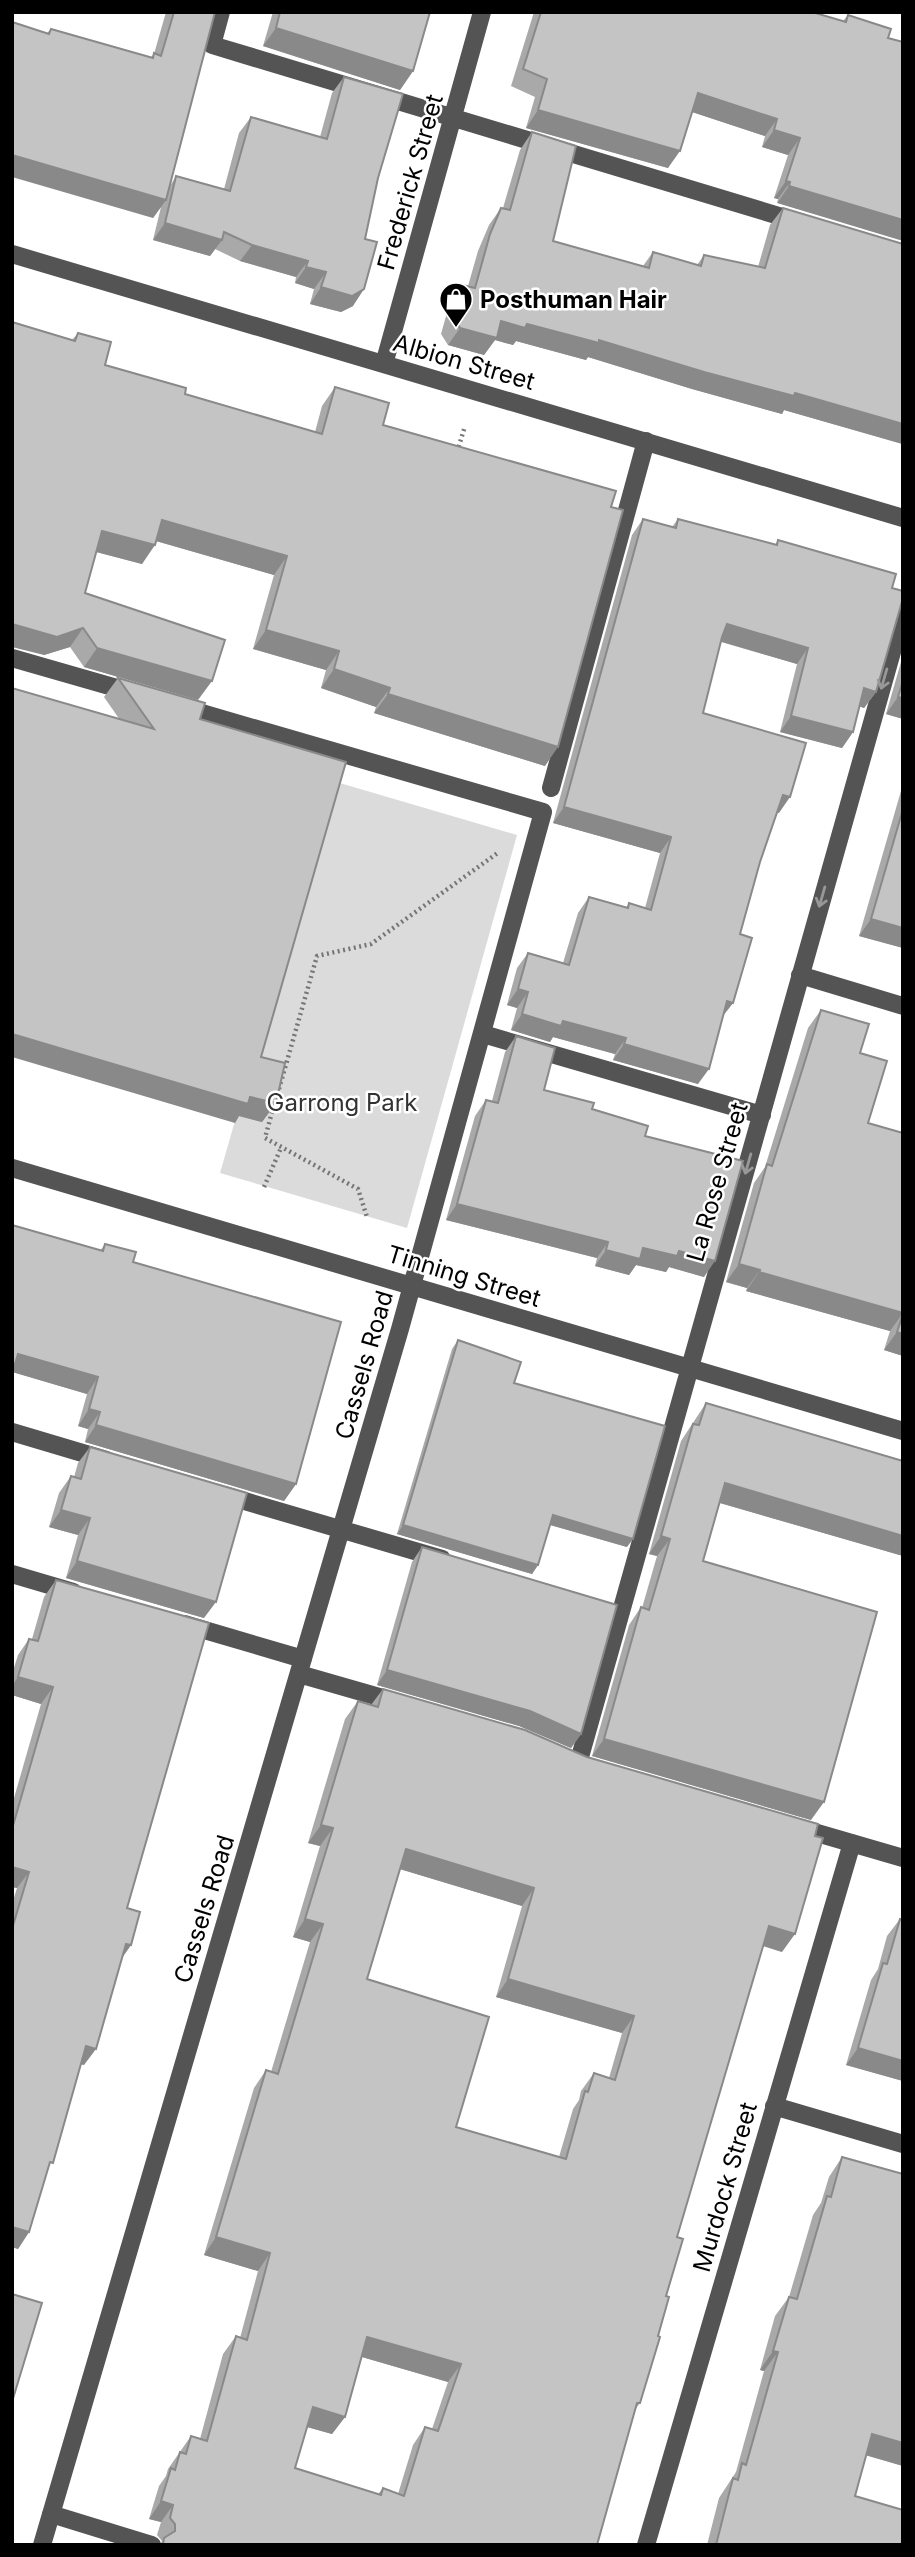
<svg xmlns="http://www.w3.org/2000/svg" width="915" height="2557" font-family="Inter,sans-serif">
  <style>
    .green { fill: #dbdbdb }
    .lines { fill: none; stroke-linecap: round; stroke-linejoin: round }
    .path { stroke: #767676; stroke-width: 4.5; stroke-dasharray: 2 3.5; stroke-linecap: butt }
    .minor { stroke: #545454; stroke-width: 18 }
    .wall { fill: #a9a9a9; fill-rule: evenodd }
    .shaded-wall { fill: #898989 }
    .building { fill: #c4c4c4; stroke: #898989; stroke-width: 2; fill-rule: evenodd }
    .oneway { stroke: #989898 }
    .labels { text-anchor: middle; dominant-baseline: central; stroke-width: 5; stroke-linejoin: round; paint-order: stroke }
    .street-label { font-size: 24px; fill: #000; stroke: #fff }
    .poi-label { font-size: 24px; font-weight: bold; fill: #000; stroke: #fff; text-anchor: start }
    .park-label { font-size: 24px; fill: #323232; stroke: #fff }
  </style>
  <rect width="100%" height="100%" fill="#fff"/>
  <path class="green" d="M333,781L517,835L407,1228L220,1173Z"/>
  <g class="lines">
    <path class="path" d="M457,452L465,426
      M279,1089L317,956L371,944L499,852
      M275,1101L265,1138L358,1189L367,1217
      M264,1187L281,1148"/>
    <path class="minor" d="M221,12L212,45L799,222
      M12,254L903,518
      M384,364L482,12
      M12,658L134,693
      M551,788L646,441
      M800,975L903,1006
      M483,1034L762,1115
      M12,1168L903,1431
      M12,1432L106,1460
      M224,1495L442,1559
      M12,1574L73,1592
      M184,1624L303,1659
      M299,1674L400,1703
      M578,1764L903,613
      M793,1826L903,1858
      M774,2106L903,2144
      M51,2514L152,2545
      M42,2545L400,1329L543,812L181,707
      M646,2545L852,1843"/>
  </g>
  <path class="wall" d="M166,12H215L170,186L176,176L224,189L239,133L251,117L320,137L332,93L344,77L378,178L365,239L353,306L341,312L310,304L314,289L295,283L296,277L240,261L215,249L210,256L153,240L161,207L153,218L47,33L51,29L151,57L154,54Z
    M273,12H430L413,71L400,90L263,46Z
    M534,12H812L843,21L848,15L888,38L903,42L777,203L778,199L774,198L788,155L762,147L765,136L692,112L668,168L526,128L535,97L511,86Z
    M532,132L553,241L643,266L653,252L697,265L704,255L758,267L770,225L783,208L902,444L784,410L782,414L692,389L588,357L586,360L516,341L513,345L495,340L484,355L448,345L441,334L450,302L462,285L468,286L478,251L489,225L501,208H503L520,150Z
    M78,333L105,365L185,394L315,432L322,406L335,387L383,425L545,766L374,713L376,707L321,688L326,670L253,649L274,575L156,541L142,564L96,552L85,593L198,700L84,667L70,647L44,655L72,340Z
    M643,519L672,527L678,519L775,545L778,540L892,588L876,692L864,708L859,706L853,732L842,748L780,732L797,664L721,642L703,713L779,813L777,812L760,862L740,934L733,1003L723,1016L698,1084L613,1060L615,1054L553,1037L550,1042L511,1030L517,1008L507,1005L517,968L528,953L563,963L578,913L589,897L626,908L629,903L645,908L660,853L553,823L632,535Z
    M903,655V719L886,714Z
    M118,678L200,719L261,1057L276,1103L262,1122L239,1116L235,1123L120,720L104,697Z
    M903,784V948L859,936Z
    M821,1010L860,1053L868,1123L903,1133V1356L884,1350L890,1331L746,1291L747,1288L726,1282L754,1183L765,1167L808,1028Z
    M516,1036L544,1090L592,1109L645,1136L704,1277L669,1267L666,1272L636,1265L629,1275L595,1266L597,1258L446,1220L475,1116L486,1100L492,1101L505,1052Z
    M12,1225L100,1251L105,1244L133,1262L296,1484L284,1501L85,1442L88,1429L78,1426L87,1394L13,1372Z
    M458,1340L514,1383L627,1547L550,1525L538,1565L532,1574L397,1534L452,1349Z
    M706,1403L903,1461V1556L720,1503L703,1561L811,1820L592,1756L629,1625L641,1607L642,1608L657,1556L649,1554L681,1441Z
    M90,1447L204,1618L66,1578L78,1535L49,1527L59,1493L71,1476L74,1477L78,1463Z
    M422,1547L581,1734L571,1748L519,1726L377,1685L412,1562Z
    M56,1580L127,1908L131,1945L122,1958L84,2065L80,2064L29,2232L18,2249L12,2247V1904L17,1888L12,1887V1805L41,1704L12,1695V1674L18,1655L29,1639H32L44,1597Z
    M383,1689L782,1952L763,1946L677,2237L666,2296L658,2336L640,2403L634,2411L597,2545H160L162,2541L157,2535L161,2522L149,2519L159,2486L166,2476L168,2469L191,2436L200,2439L223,2354L236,2336L240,2338L258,2271L204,2255L254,2088L266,2070L271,2072L310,1942L293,1937L320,1846L308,1843L345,1719L358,1701L371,1705ZM400,1869L522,1906L496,1997L622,2033L609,2078L594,2073L581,2091L579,2100L573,2109L559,2157L456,2127L367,1979ZM362,2357L448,2382L432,2429L425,2427L413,2445L398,2494L383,2488L378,2494L295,2468L307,2427L332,2434L345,2417Z
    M903,1911V2081L846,2065L871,1980L878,1969L887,1936L900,1919H901Z
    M842,2157L903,2174V2466L866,2455L855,2496L903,2545H707L719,2498L736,2472L764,2371L760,2370L775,2316L789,2297L813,2215L821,2203L829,2177Z"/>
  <path class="shaded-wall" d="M276,28L413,71L400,90L263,46Z
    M698,93L777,119L765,136L686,110Z
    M538,110L680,151L668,168L526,128Z
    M774,130L800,138L788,155L762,147Z
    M12,155L166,200L153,218L12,177Z
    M786,181L790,182L778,199L774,198Z
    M789,186L903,220V241L777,203Z
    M165,223L222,240L210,256L153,240Z
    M252,245L308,261L296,277L240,261Z
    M306,267L326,272L314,289L295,283Z
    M321,287L364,289L353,306L341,312L310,304Z
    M501,321L527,324L599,340L795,393L903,424V444L784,410L782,414L692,389L588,357L586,360L516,341L513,345L495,340L484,355L448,345L460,328Z
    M162,520L287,556L274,575L149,539Z
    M102,531L155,545L142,564L89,550Z
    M12,624L83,628L70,647L44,655L12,647Z
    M727,624L808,648L797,664L716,640Z
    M266,630L339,651L326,670L253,649Z
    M97,648L212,681L198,700L84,667Z
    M334,669L390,688L376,707L321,688Z
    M864,688L876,692L864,708L853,704Z
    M388,694L558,747L545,766L374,713Z
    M898,697L903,698V719L886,714Z
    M791,716L853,732L842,748L780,732Z
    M783,795L790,797L779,813L772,811Z
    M564,807L671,837L660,853L553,823Z
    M871,919L903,928V948L859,936Z
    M518,989L528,992L517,1008L507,1005Z
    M727,1001L733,1003L721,1018Z
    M522,1014L563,1021L626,1038L615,1054L553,1037L550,1042L511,1030Z
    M12,1034L250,1097L276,1103L262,1122L239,1116L235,1123L12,1057Z
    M624,1044L709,1069L698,1084L613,1060Z
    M457,1204L608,1242L597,1258L446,1220Z
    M643,1248L679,1251L715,1261L704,1277L669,1267L666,1272L636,1265L629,1275L595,1266L606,1250Z
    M739,1264L760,1270L747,1288L726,1282Z
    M759,1272L903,1313L890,1331L746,1291Z
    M897,1332L903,1334V1356L884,1350Z
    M18,1354L98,1377L87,1394L12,1372Z
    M89,1409L100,1412L88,1429L78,1426Z
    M96,1425L296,1484L284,1501L85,1442Z
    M725,1483L903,1536V1556L713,1501Z
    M61,1510L90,1518L78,1535L49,1527Z
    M553,1515L633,1539L627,1547L547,1524Z
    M403,1525L538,1565L532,1574L397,1534Z
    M661,1536L670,1539L657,1556L649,1554Z
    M77,1561L216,1602L204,1618L66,1578Z
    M387,1670L530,1711L581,1734L571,1748L519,1726L377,1685Z
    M18,1677L53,1687L41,1704L12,1695V1686Z
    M604,1739L824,1802L811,1820L592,1756Z
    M321,1825L333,1828L320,1846L308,1843Z
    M406,1849L534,1888L522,1906L393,1867Z
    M12,1867L29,1872L17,1888L12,1887Z
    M305,1919L323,1924L310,1942L293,1937Z
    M769,1926L795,1934L782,1952L757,1944Z
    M126,1944L131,1945L119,1962Z
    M508,1979L634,2016L622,2033L496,1997Z
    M86,2046L96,2049L84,2065L74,2062Z
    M858,2048L903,2061V2081L846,2065Z
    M12,2227L29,2232L18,2249L12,2247Z
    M216,2237L270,2253L258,2271L204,2255Z
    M367,2337L461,2364L448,2382L355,2355Z
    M773,2351L778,2352L764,2371L760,2370Z
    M313,2407L345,2417L332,2434L300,2425Z
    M872,2434L903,2443V2466L858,2453Z
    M161,2501L173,2505L161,2522L149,2519Z"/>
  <path class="building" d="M174,12H215L166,200L12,155V22L49,34L51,29L153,58L154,53L161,56Z
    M280,12H430L413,71L276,28Z
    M541,12H812L846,22L848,15L891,29L888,38L903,42V220L789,186L790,182L786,181L800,138L774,130L777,119L698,93L680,151L538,110L547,79L523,69Z
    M344,77L403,94L378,178L365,239L377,242L364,289L352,296L321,287L326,272L306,267L308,261L252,245L224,232L222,240L165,223L176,176L230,191L251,117L327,139Z
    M532,132L576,146L553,241L649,268L653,252L701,266L704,255L765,268L783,208L903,244V424L795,393L794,396L704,372L599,340V343L527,324L525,328L501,321L497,338L460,328L453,316L462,285L475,288L490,234L501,208L510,210Z
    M12,322L75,341L78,333L111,342L105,365L186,388L185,394L322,434L335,387L389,403L383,425L616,491L611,507L623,510L558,747L388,694L390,688L334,669L339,651L266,630L287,556L162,520L155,545L102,531L85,593L225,640L212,681L97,648L83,628L57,637L12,624Z
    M643,519L676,528L678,519L777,545L778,540L896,574L892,588L903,591V598L876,692L864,688L853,732L791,716L808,648L727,624L722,637L703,713L806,743L790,797L783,795L760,862L740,934L752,938L733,1003L727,1001L709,1069L624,1044L626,1038L563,1021L561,1026L522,1014L528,992L518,989L528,953L569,965L589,897L628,908L629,903L651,910L671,837L564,807Z
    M118,678L205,703L200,719L346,762L261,1057L285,1063L276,1103L250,1097L248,1104L12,1034V688L154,729Z
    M903,681V698L898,697Z
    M903,809V928L871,919Z
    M821,1010L869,1024L860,1053L887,1061L868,1123L903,1133V1313L759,1272L760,1270L739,1264L767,1164L772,1166Z
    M516,1036L555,1048L544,1090L594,1103L592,1109L648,1126L645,1136L743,1161L715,1261L679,1251L677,1256L643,1248L640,1259L606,1250L608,1242L457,1204L486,1100L498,1103Z
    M12,1225L103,1251L105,1244L136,1252L133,1262L341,1322L296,1484L96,1425L100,1412L89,1409L98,1377L18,1354L12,1374Z
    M903,1314V1334L897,1332Z
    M458,1340L521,1362L514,1383L665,1426L633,1539L553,1515L538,1565L403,1525Z
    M706,1403L903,1461V1536L725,1483L703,1561L877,1612L824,1802L604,1739L641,1607L649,1610L670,1539L661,1536L693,1424L699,1425Z
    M90,1447L247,1493L216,1602L77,1561L90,1518L61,1510L71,1476L81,1479Z
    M422,1547L617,1605L581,1734L530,1711L387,1670Z
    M56,1580L209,1623L127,1908L140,1912L131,1945L126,1944L96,2049L86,2046L53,2163L50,2162L29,2232L12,2227V1929L29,1872L12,1867V1829L53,1687L18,1677L29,1639L38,1641Z
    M383,1689L525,1730L587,1757L818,1824L815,1836L823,1838L795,1934L769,1926L677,2237L683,2239L666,2296L669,2297L658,2336L660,2337L640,2403H637L597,2545H163L164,2538L175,2531V2524L170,2518L173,2505L161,2501L171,2468L175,2470L180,2452L186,2454L191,2436L207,2441L236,2336L247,2340L270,2253L216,2237L266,2070L278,2074L323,1924L305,1919L333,1828L321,1825L358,1701L378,1707ZM406,1849L534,1888L508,1979L634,2016L615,2080L594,2073L588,2092L585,2091L566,2159L456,2127L489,2017L367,1979ZM367,2337L461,2364L438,2431L425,2427L404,2496L383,2488L381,2495L295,2468L313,2407L345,2417Z
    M900,1919L903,1920V2061L858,2048L883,1963L887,1964Z
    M842,2157L903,2174V2443L872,2434L855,2496L903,2510V2545H716L733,2478L738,2480L742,2463L746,2465L778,2352L773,2351L789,2297L797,2299L827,2196L831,2197Z
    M12,2294L42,2303L12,2402Z"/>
  <defs><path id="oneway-shaft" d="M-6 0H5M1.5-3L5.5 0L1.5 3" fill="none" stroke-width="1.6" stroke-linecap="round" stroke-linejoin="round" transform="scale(1.75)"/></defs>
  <g class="oneway">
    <use href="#oneway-shaft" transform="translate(884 679) rotate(106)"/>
    <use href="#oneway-shaft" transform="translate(822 897) rotate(106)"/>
    <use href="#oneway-shaft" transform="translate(748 1164) rotate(106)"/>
  </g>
  <defs>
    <symbol id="shop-pin" viewBox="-11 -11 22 30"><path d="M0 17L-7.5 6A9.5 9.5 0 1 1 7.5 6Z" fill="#000" stroke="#fff"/><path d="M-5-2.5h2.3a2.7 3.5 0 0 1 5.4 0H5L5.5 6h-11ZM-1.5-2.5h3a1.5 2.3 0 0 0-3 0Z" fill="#fff"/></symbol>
  </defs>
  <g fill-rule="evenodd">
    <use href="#shop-pin" x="437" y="280" width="38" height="52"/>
  </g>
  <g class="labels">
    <g class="street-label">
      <text transform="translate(410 182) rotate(-74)">Frederick Street</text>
      <text transform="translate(464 362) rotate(16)">Albion Street</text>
      <text transform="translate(717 1182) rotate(-74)">La Rose Street</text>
      <text transform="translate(464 1276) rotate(17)">Tinning Street</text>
      <text transform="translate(364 1365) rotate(-74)">Cassels Road</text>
      <text transform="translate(204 1909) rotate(-73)">Cassels Road</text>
      <text transform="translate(725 2187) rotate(-74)">Murdock Street</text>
    </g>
    <g class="poi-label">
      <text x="480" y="299">Posthuman Hair</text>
    </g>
    <g class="park-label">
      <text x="342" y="1102">Garrong Park</text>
    </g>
  </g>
  <rect width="915" height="2557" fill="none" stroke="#000000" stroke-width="28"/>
</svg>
